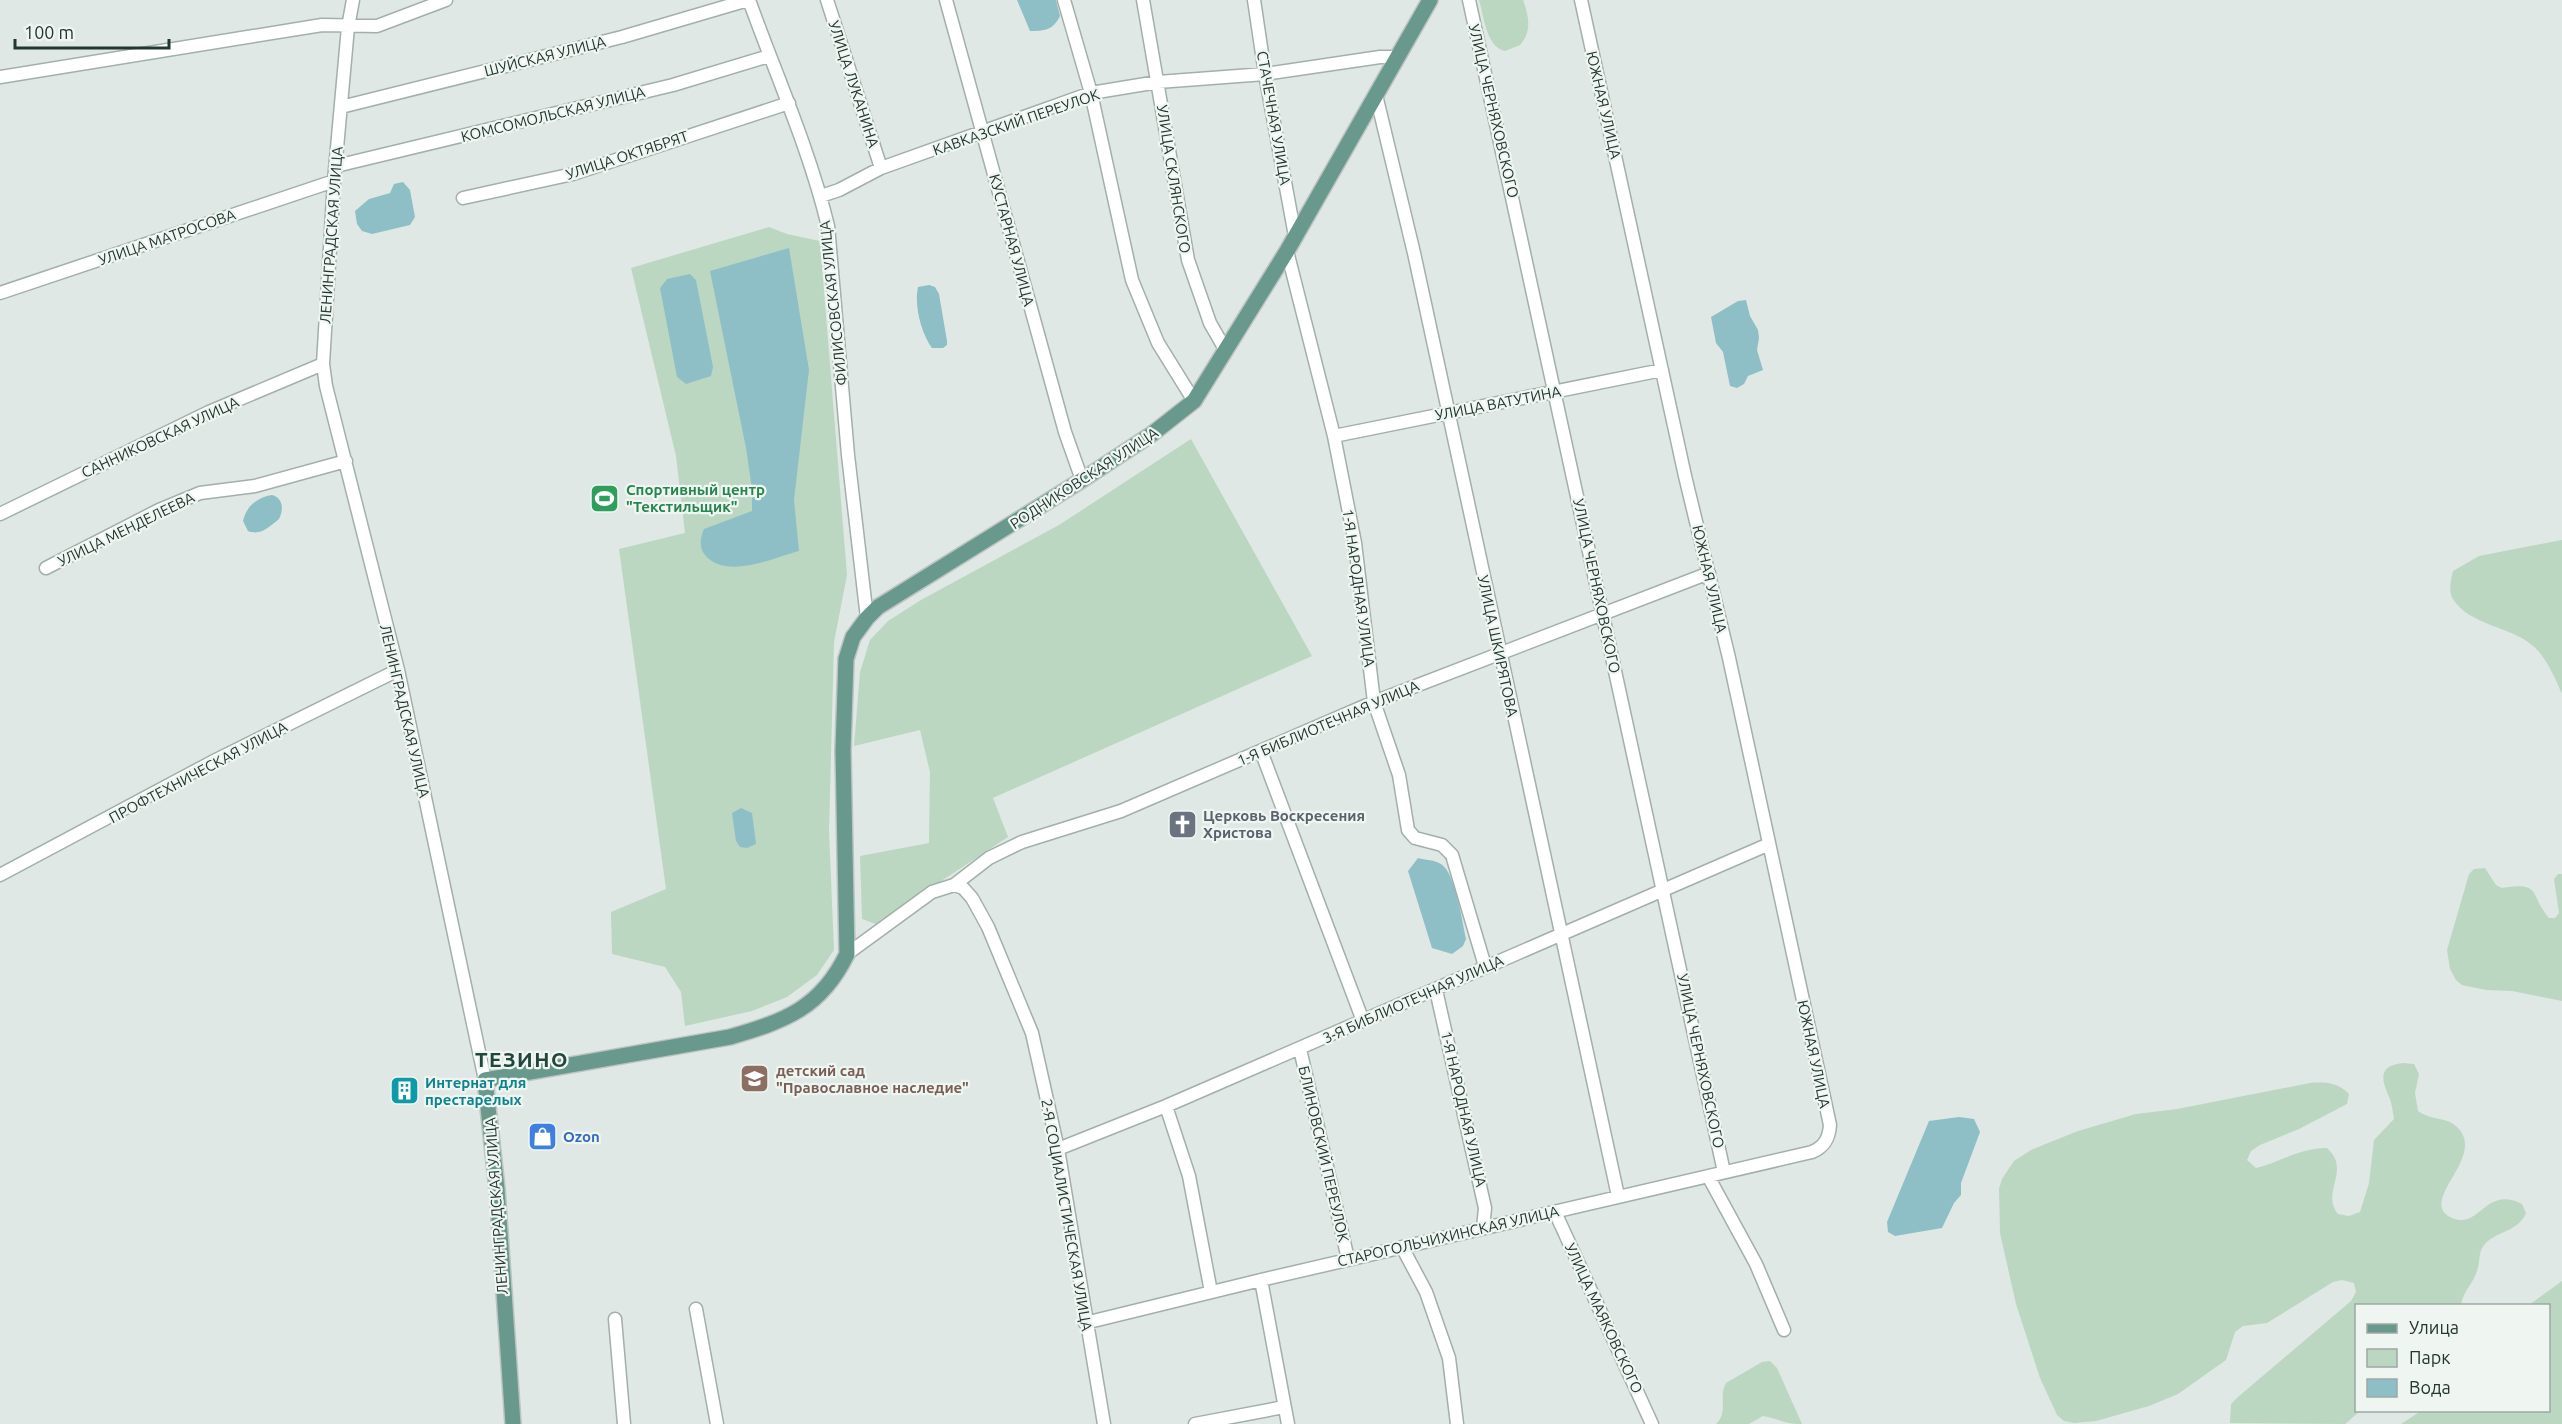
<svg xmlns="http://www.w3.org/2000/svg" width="2562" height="1424" font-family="Ubuntu,sans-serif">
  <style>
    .green { fill: #bbd7c2 }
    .water { fill: #8ebfc7 }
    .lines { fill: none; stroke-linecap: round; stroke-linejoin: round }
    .minor-casing { stroke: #a3afab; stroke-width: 15 }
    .major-casing { stroke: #bdc3c1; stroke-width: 18 }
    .minor { stroke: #fff; stroke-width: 12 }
    .major { stroke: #69998c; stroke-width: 15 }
    .labels { text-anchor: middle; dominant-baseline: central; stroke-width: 4.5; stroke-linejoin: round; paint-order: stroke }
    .street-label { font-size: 15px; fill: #233631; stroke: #eff6f2 }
    .leisure-label { font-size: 15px; font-weight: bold; fill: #27864d; stroke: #eff6f2; text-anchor: start }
    .worship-label { font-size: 15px; font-weight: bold; fill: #5b616d; stroke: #eff6f2; text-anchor: start }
    .education-label { font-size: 15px; font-weight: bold; fill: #785e54; stroke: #eff6f2; text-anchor: start }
    .culture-label { font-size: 15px; font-weight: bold; fill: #0d838f; stroke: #eff6f2; text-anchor: start }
    .shop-label { font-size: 15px; font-weight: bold; fill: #366cbe; stroke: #eff6f2; text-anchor: start }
    .district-label { font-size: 21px; font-weight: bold; letter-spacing: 1.5px; fill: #21463c; stroke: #eff6f2 }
  </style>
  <rect width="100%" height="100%" fill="#dfe8e4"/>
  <path class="green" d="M1479,0H1523C1529,16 1532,32 1520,45L1505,51C1486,47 1484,16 1479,0Z
    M769,227L787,234L820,241L847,575L834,642L829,831L834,950L817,975L787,997L752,1011L685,1026L681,992L665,967L612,954L611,912L666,889L619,549L685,533L676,456L631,268Z
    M1191,439L1312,656L993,798L1008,837L876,924L862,919L860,856L929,843L930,772L920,730L854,746L860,672L870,640L888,621L921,600L1059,525Z
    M2562,540V694C2555,678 2547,658 2533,646C2511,626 2470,626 2453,599C2448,592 2451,580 2453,571L2479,556Z
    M2485,868L2496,885L2502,888C2543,881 2529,895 2549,918H2555L2559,913L2554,879L2558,874H2562V1001L2512,991L2486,990L2462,985L2456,980L2450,969L2447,950L2469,874L2474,869Z
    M2403,1063L2414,1064L2419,1074L2415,1093L2418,1111C2431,1121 2448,1116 2459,1129C2485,1159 2416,1202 2452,1218C2480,1230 2485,1185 2522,1204L2526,1213C2518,1231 2502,1230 2488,1241C2477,1250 2481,1260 2477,1271C2473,1284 2463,1291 2461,1305L2356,1306V1410L2360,1411L2345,1424L2230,1423L2231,1404L2238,1397L2351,1301L2356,1292L2354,1283L2342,1280L2333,1282L2267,1323L2243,1326L2235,1332L2226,1360L2178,1394L2149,1406L2096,1421L2074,1423L2064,1421L2057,1415L2040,1378L2016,1304L2000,1233L1999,1189L2002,1179L2014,1161L2031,1150L2078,1131L2136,1114L2177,1109L2310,1083C2326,1082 2337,1082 2349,1094L2347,1104L2299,1129L2260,1145L2251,1151L2247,1160L2256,1168C2280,1162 2300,1148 2327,1148C2352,1171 2320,1191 2338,1214L2349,1216L2360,1212L2369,1183L2374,1140L2394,1119C2393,1113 2392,1105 2390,1099C2382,1081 2376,1066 2403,1063Z
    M2562,1281V1424H2401L2421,1411L2548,1410V1306L2529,1305Z
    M1770,1361L1777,1368L1802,1424C1785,1424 1779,1419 1763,1416L1749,1424H1716C1729,1412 1718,1397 1726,1383L1762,1362Z"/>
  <path class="water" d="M1017,0H1056L1060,16C1053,30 1045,31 1030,31Z
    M403,182L410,190L415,217L410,225L372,234L362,231L357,224L355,211L369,199L390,193L394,184Z
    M789,248L809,370L794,500L799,551C773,558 726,580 705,555C699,548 700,537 704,529L752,511V489L746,448L710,271Z
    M690,274L696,280L713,367L711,376L686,384L677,377L660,288L667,279Z
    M929,285L935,287L939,294L947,341V345L943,348H932C921,333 914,305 918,287Z
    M1746,300L1750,316L1758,330L1759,338L1757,350L1763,370L1748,376L1744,384L1737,388L1730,386L1723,352L1716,343L1711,317L1738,301Z
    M272,495C283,498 284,509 279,519C269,527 261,536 248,531L243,521C246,507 257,497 272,495Z
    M741,808L752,813L756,844L747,848L740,847L736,841L732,813Z
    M1418,858C1425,860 1435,860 1441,864C1456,874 1462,921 1466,939L1463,946L1452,954L1432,948L1408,871Z
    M1959,1117L1974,1119L1980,1132L1961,1183V1195L1954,1203L1942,1228L1895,1236L1888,1232L1887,1222L1929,1121Z"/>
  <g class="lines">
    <defs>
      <path id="minor" d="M353,0L348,27L334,181L323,364L326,386L398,670L485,1080
        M749,0C776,75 809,148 828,226L848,455L867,618
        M827,0L881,168
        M946,0L1065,432L1082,480
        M1064,0L1091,93L1132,280L1158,343L1194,401
        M1143,0L1188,260L1210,323L1226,351
        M1254,0L1265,74L1295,236
        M1469,0L1724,1172
        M0,77L322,25L377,26L446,0
        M1376,95L1414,253L1618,1196
        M341,107L622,37L748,0
        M336,166L673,85L769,56
        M821,196L839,190L881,168L1091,93L1158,82L1265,74L1380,57H1398
        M463,198L573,174L789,103
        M1287,251L1334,436L1355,543L1374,702L1399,775L1408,830L1415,838L1442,845L1452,855L1485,966
        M0,293L334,181
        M1334,436L1662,370
        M0,514L209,412L323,364
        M46,568L159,510L200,493L255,486L346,461
        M1261,751L1363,1021
        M0,875L212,762L398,670
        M954,885L989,858L1022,842L1121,811L1374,702L1709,573
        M954,885L963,888L972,898L988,927L1032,1033L1058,1149L1104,1424
        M847,954L932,892L954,885
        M1436,990L1485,1208L1483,1228
        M1300,1049L1348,1259
        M1166,1106L1189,1176L1211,1292
        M1058,1149L1166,1106L1767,845
        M1708,1176L1756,1264L1784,1330
        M1555,1212L1652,1424
        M1402,1247L1426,1292L1449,1358L1457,1424
        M1261,1280L1288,1424
        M696,1309L717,1424
        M615,1319L624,1424
        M1085,1323L1261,1280L1812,1152C1824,1147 1829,1139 1830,1125L1729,658L1685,476L1581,0
        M1195,1424L1284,1407"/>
      <path id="major" d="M513,1424L497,1189L485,1080L730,1037C785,1021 821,1008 847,954L843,750L846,659L853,637L867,618L878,607L1082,480L1152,434L1194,401L1287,251L1430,0"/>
    </defs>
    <use href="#minor" class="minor-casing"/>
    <use href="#major" class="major-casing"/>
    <use href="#minor" class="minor"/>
    <use href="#major" class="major"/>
  </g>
  <defs>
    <symbol id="stadium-square" viewBox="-11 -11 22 22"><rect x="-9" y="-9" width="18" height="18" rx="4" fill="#2e9e5b" stroke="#eff6f2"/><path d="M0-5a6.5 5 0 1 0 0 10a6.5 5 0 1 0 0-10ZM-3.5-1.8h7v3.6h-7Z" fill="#fff"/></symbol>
    <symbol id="church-square" viewBox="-11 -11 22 22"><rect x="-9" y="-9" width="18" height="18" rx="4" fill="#6b7280" stroke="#eff6f2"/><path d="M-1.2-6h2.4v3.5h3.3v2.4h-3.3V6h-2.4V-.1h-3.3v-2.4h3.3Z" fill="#fff"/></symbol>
    <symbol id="school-square" viewBox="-11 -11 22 22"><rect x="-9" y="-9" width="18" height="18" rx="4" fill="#8d6e63" stroke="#eff6f2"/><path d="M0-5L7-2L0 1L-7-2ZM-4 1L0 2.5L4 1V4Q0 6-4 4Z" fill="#fff"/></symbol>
    <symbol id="building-square" viewBox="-11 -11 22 22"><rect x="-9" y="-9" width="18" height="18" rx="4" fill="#0f9aa8" stroke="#eff6f2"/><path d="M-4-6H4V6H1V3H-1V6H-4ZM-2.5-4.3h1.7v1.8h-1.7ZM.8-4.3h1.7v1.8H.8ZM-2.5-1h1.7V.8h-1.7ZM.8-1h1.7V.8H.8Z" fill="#fff"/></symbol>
    <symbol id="shop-square" viewBox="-11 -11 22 22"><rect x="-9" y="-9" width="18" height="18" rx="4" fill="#3f7fe0" stroke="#eff6f2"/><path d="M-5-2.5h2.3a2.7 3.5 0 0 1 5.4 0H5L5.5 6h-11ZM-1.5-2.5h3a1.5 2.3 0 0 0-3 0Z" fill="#fff"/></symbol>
  </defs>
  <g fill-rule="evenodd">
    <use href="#stadium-square" x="588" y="482" width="33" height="33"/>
    <use href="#church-square" x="1166" y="808" width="33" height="33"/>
    <use href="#school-square" x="738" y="1062" width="33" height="33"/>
    <use href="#building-square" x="388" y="1074" width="33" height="33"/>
    <use href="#shop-square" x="526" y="1120" width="33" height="33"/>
  </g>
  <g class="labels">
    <g class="street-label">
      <text transform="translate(545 56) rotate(-14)">ШУЙСКАЯ УЛИЦА</text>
      <text transform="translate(854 84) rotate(72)">УЛИЦА ЛУКАНИНА</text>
      <text transform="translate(1604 105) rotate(77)">ЮЖНАЯ УЛИЦА</text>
      <text transform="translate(1494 111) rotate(77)">УЛИЦА ЧЕРНЯХОВСКОГО</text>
      <text transform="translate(553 114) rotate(-14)">КОМСОМОЛЬСКАЯ УЛИЦА</text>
      <text transform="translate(1274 118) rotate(80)">СТАЧЕЧНАЯ УЛИЦА</text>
      <text transform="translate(1016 122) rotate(-19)">КАВКАЗСКИЙ ПЕРЕУЛОК</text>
      <text transform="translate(627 155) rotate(-18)">УЛИЦА ОКТЯБРЯТ</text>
      <text transform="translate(1174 179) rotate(81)">УЛИЦА СКЛЯНСКОГО</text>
      <text transform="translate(331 235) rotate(-86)">ЛЕНИНГРАДСКАЯ УЛИЦА</text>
      <text transform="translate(167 237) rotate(-19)">УЛИЦА МАТРОСОВА</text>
      <text transform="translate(1012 240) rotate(75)">КУСТАРНАЯ УЛИЦА</text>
      <text transform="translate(833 303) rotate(-96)">ФИЛИСОВСКАЯ УЛИЦА</text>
      <text transform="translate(1498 403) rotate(-11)">УЛИЦА ВАТУТИНА</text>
      <text transform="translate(160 437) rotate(-25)">САННИКОВСКАЯ УЛИЦА</text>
      <text transform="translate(1084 478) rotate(-33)">РОДНИКОВСКАЯ УЛИЦА</text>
      <text transform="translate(126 529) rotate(-26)">УЛИЦА МЕНДЕЛЕЕВА</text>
      <text transform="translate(1710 579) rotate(77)">ЮЖНАЯ УЛИЦА</text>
      <text transform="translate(1597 586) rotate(78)">УЛИЦА ЧЕРНЯХОВСКОГО</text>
      <text transform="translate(1359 588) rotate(82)">1-Я НАРОДНАЯ УЛИЦА</text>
      <text transform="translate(1498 646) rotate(78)">УЛИЦА ШКИРЯТОВА</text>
      <text transform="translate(405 711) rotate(77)">ЛЕНИНГРАДСКАЯ УЛИЦА</text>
      <text transform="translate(1328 723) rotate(-23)">1-Я БИБЛИОТЕЧНАЯ УЛИЦА</text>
      <text transform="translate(198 772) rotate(-28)">ПРОФТЕХНИЧЕСКАЯ УЛИЦА</text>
      <text transform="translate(1413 999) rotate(-24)">3-Я БИБЛИОТЕЧНАЯ УЛИЦА</text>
      <text transform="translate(1814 1054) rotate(78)">ЮЖНАЯ УЛИЦА</text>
      <text transform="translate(1701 1061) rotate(78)">УЛИЦА ЧЕРНЯХОВСКОГО</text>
      <text transform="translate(1464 1109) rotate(77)">1-Я НАРОДНАЯ УЛИЦА</text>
      <text transform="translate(1324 1154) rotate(77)">БЛИНОВСКИЙ ПЕРЕУЛОК</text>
      <text transform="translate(496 1206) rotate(-94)">ЛЕНИНГРАДСКАЯ УЛИЦА</text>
      <text transform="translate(1067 1215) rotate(80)">2-Я СОЦИАЛИСТИЧЕСКАЯ УЛИЦА</text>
      <text transform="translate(1448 1236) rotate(-13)">СТАРОГОЛЬЧИХИНСКАЯ УЛИЦА</text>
      <text transform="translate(1604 1318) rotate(65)">УЛИЦА МАЯКОВСКОГО</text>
    </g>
    <g class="leisure-label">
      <text x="626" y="489">Спортивный центр<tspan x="626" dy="17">"Текстильщик"</tspan></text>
    </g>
    <g class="worship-label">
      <text x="1203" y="815">Церковь Воскресения<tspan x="1203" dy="17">Христова</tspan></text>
    </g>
    <g class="education-label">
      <text x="776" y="1070">детский сад<tspan x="776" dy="17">"Православное наследие"</tspan></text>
    </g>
    <g class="culture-label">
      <text x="425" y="1082">Интернат для<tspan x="425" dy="17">престарелых</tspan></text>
    </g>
    <g class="shop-label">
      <text x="563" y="1136">Ozon</text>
    </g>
    <g class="district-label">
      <text x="522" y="1059">ТЕЗИНО</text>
    </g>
  </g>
  <rect x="2355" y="1304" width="195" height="108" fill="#eff6f2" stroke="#9da9a5" stroke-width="1.5"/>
  <rect x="2367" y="1324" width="30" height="9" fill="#69998c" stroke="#9da9a5" stroke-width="1.5"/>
  <text x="2409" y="1334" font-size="18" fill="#233631">Улица</text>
  <rect x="2367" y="1349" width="30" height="18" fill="#bbd7c2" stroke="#9da9a5" stroke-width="1.5"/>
  <text x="2409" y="1364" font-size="18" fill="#233631">Парк</text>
  <rect x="2367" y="1379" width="30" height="18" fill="#8ebfc7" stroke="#9da9a5" stroke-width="1.5"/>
  <text x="2409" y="1394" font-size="18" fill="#233631">Вода</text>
  <path d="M15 39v9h154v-9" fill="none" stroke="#233631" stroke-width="3"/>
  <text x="24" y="39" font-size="18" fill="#233631" stroke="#eff6f2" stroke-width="4.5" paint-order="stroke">100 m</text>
</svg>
